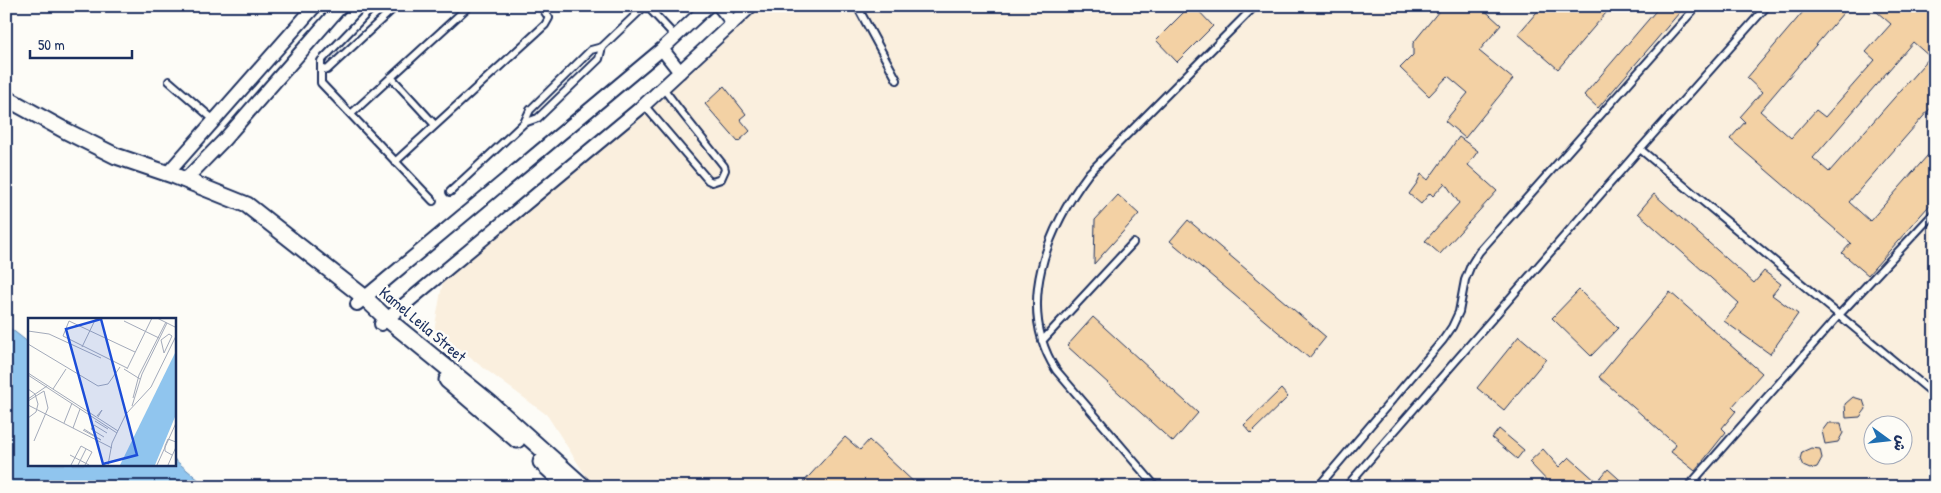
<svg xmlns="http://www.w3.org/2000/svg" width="1941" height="493" font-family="'Patrick Hand','Playpen Sans Arabic',sans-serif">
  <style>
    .built { fill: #faefde; fill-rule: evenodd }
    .water { fill: #90c5ee; stroke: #6189b4 }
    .building { fill: #f3d1a4; stroke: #1b2f5e; fill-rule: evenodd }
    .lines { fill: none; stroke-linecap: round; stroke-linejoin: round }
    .service-casing { stroke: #1b2f5e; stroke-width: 10 }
    .minor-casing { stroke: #1b2f5e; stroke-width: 16 }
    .tertiary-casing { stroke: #1b2f5e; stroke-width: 19 }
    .service { stroke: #fdfcf7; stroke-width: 6 }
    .minor { stroke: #fdfcf7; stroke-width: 12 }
    .tertiary { stroke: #fdfcf7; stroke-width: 15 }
    .labels { text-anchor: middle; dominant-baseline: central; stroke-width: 5; stroke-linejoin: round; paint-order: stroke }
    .street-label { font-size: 16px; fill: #1b2f5e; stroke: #fdfcf7 }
    .inset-road { fill: none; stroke: #a3aaba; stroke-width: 1 }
    .view { fill: #1d4ed8; fill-opacity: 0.15; stroke: #1d4ed8; stroke-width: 2.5 }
    .inset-edge { fill: none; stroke: #1b2f5e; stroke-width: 2.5 }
  </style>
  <rect width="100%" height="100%" fill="#fdfcf7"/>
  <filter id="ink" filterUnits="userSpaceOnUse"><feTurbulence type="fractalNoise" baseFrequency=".02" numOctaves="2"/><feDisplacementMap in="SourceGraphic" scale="10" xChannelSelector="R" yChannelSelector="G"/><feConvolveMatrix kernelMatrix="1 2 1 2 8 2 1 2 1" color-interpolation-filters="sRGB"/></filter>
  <g filter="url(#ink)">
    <path class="built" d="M744,6H1935V487H593L547,415L434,331L443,280L478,245ZM1874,426H1904V456H1874Z"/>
    <path class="water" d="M6,325L29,343V464H174V459L207,487H6Z"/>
    <path class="building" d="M1190,6H1194L1213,26L1177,62L1156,40Z
      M1443,6H1480L1501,25L1479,51L1513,79L1465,138L1445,121L1468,93L1448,76L1429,96L1400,68L1413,55V43Z
      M1542,6H1612L1558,69L1518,34Z
      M1660,6H1685L1598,108L1584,95Z
      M1808,6H1849L1760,111L1791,138L1816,110L1825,117L1875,60L1866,52L1891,24L1870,6H1935V103L1849,202L1870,221L1935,147V199L1868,275L1842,253L1851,243L1730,139L1745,122L1740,117L1762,92L1747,78ZM1913,42L1930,57L1829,172L1813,158Z
      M724,86L746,114L740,119L750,131L738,142L705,104Z
      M1459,137L1478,151L1468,165L1497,191L1440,254L1425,241L1459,203L1445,183L1433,196L1430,193L1421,204L1409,194L1417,183L1421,174L1428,180Z
      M1654,194L1754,283L1764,271L1781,284L1772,295L1798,314L1770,354L1724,321L1739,303L1638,213Z
      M1118,195L1139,214L1094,264L1095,220Z
      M1188,220L1326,337L1309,358L1170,241Z
      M1579,290L1618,328L1591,356L1552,318Z
      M1670,292L1762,373L1732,407L1736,411L1722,428L1726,432L1695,471L1671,452L1676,445L1599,377Z
      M1093,317L1198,413L1173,442L1067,346Z
      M1519,336L1546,359L1504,410L1477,388Z
      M1281,389L1288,397L1251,433L1244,425Z
      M1853,397L1863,400L1866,409L1860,417L1846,418L1845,404Z
      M1828,423H1841L1843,433L1838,442L1825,444L1822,431Z
      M1499,429L1524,450L1517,459L1492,438Z
      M845,437L860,450L869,440L919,487H799Z
      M1811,448L1820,449L1822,458L1817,467L1810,469L1803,466L1800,459L1802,452Z
      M1543,449L1559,467L1569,457L1597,482L1608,469L1628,487H1553L1529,462Z"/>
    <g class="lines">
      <defs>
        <path id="service" d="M374,6L321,61V68L327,70L396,6
          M647,6L676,37
          M857,6L897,80
          M321,68V83L433,201
          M391,77L435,125
          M169,81L214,120
          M644,105L708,180L712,182L721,179L725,170L724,166L678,108L663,88
          M351,114L469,6
          M524,123L530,110L591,50L602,47L645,6
          M1640,149L1935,395
          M395,162L545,25L549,18L541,6
          M450,192L524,123L538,118L599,59L602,47
          M1042,341L1133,243
          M1156,487L1056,370C1015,306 1047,229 1089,173L1255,6
          M1318,487L1443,340L1452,327L1459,312L1465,280L1471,265L1479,252L1697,6
          M1346,487L1640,149L1767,6
          M1688,487L1839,315L1935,212"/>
        <path id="minor" d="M719,6L733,23
          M662,49L680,72
          M167,174L315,6
          M185,180L224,140L341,6
          M357,304L662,49L708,6
          M381,324L644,105L751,6"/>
        <path id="tertiary" d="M6,98L66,131L116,156L175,176L247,205L364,297L387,319L489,402L584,487
          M447,380L517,440
          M541,462L568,487"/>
      </defs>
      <use href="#service" class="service-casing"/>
      <use href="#minor" class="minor-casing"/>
      <use href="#tertiary" class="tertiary-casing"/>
      <use href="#service" class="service"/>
      <use href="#minor" class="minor"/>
      <use href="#tertiary" class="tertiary"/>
    </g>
  </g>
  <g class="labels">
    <g class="street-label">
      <text transform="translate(423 324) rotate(40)">Kamel Leila Street</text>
    </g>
  </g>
  <g transform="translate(28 318)">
    <rect width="148" height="148" fill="#fdfcf7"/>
    <path d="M147,35V99L127,147H92Z" fill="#90c5ee"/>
    <path class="inset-road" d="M129,0L147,9M96,3L131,20M0,13L21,16L73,40M141,16L144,18L136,35L133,22ZM0,26L70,68L80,66L92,49M54,29L68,0M99,50L35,18L41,3L107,34M96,51L112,61M99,51L124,0M0,55L90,113M0,57L89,115M0,71L7,76L10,86L8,94L0,100M25,71L38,51M105,80L111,57L138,4M0,81L19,68M0,83L16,73M0,87L84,130M104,88L114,56L139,5M69,98L74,92L70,99M67,103L80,111M36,105L44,85M45,110L52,91M55,112L73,122L56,111M76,119L63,111L66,107L79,115M6,123L20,90L16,73M42,137L61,147M144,137L137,133V128L140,121L148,124M43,147L53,128L64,134L57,147M50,147L58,131M80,147L84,125L98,96L123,69L148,18M129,147L148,105M140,147L148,129"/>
    <path class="view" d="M73,1L109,137L75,146L38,11Z"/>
    <rect width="148" height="148" class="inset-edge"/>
  </g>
  <rect width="1941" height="493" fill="none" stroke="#fdfcf7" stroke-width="25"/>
  <rect x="12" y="12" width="1916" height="468" fill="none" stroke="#1b2f5e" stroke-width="2" filter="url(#ink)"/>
  <g transform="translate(1888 440) rotate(105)"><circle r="24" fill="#fdfcf7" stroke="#a3aaba"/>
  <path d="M0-4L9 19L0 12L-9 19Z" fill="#1f6fb2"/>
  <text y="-8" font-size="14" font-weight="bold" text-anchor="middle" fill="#1b2f5e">ش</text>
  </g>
  <path d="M30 50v8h102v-8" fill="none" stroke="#1b2f5e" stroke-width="2.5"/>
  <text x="38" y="50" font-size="15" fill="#1b2f5e" stroke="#fdfcf7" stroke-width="4" paint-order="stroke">50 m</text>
</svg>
